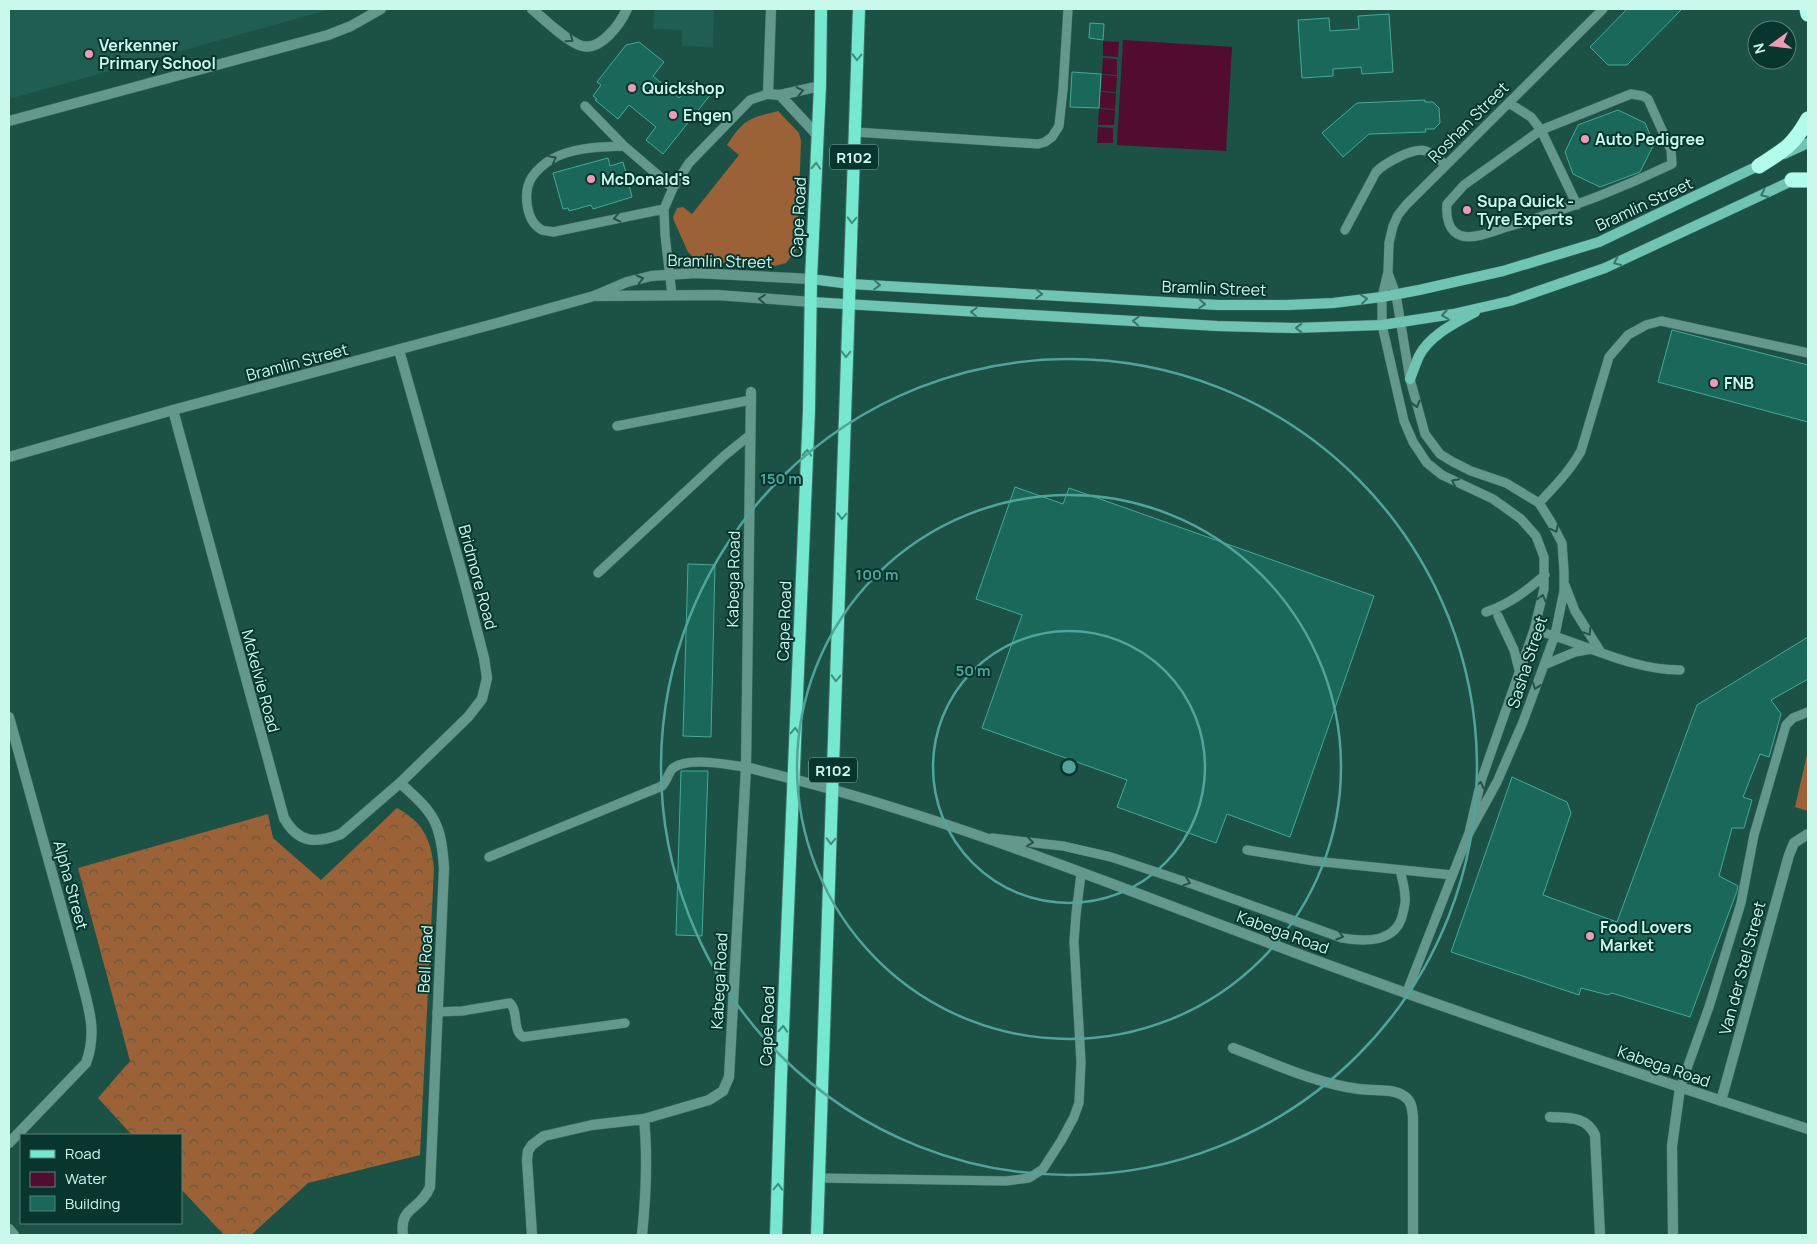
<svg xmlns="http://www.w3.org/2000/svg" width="1817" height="1244" font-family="Manrope,sans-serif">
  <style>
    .built { fill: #215e52 }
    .grass { fill: #9a6236 }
    .forest { fill: url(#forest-crowns) }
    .water { fill: #520c2d }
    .building { fill: #19685a; stroke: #46aa96 }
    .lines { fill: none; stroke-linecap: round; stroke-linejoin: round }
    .service-casing { stroke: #3c6f64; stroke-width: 10 }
    .minor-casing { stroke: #3c6f64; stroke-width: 11 }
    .tertiary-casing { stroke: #3c6f64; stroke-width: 11 }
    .secondary-casing { stroke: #3c6f64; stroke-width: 11 }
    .primary-casing { stroke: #3c6f64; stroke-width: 14 }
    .motorway-casing { stroke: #3c6f64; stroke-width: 16 }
    .service { stroke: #64988c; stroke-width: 9 }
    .minor { stroke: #64988c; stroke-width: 10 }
    .tertiary { stroke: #64988c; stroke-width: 10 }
    .secondary { stroke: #70c5b2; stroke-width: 10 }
    .primary { stroke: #76e8cf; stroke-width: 12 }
    .motorway { stroke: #b1fcea; stroke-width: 15 }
    .oneway { stroke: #24534a }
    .oneway2 { stroke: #3f8e7e }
    .oneway3 { stroke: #377669 }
    .ring { fill: none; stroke: #51a49a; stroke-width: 2.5 }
    .poi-dot { fill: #ef9ab8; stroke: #08352d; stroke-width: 2 }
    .labels { text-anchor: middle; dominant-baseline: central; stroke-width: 4; stroke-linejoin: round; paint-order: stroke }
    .shield { fill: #08352d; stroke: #90beb3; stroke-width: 1 }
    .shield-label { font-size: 15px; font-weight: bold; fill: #cbf8ec }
    .poi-label { font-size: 16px; font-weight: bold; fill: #cbf8ec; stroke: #08352d; text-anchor: start }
    .street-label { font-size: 16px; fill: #cbf8ec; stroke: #08352d }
    .centre { fill: #51a49a; stroke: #08352d; stroke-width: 2.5 }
    .ring-label { font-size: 15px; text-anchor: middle; font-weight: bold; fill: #51a49a; stroke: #08352d; stroke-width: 4; stroke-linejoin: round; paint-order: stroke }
  </style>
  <defs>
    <pattern id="forest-crowns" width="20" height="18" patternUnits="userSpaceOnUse" patternTransform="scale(1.25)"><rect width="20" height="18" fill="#9a6236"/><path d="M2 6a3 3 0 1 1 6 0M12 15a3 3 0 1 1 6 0" fill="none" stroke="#6c563e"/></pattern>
  </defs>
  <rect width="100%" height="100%" fill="#1c5146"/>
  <path class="built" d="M9,9H331L9,99Z
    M654,9H714L713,47L682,46V30L653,29Z"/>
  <path class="grass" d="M778,111L799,133L801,141L797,249L786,263L771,267L703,262L694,258L688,252L674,221L673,217L677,208L683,207L692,214L739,155L727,145C744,119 750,118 778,111Z
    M1808,750V811L1795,807Z"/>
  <path class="forest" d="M397,808C423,822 431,839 434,868L420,1155L308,1183L251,1235H224L181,1189V1135H132L98,1098L130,1061L78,868L268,814L273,838L321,880Z"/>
  <path class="water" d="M1123,40L1232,47L1226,151L1117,145Z
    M1103,41L1119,42L1118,57L1103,56Z
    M1103,58L1117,59V75L1102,74Z
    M1102,75L1117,76L1116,92L1101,91Z
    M1100,92L1116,93L1115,109L1100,108Z
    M1099,109L1115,110L1114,125H1098Z
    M1098,127L1113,128V143H1097Z"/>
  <path class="building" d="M1627,9H1682L1627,65H1608L1590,47Z
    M1389,14L1393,72L1362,74L1361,67L1333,69V76L1302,78L1298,20L1329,18L1330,31L1359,29L1358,16Z
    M1090,23L1104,24L1103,40L1089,38Z
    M639,42L664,62L653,76L679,98L694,80L711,94L663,154L646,140L656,127L629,105L618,119L595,100L597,99L593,96L601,85L597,82L626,45Z
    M1072,72L1101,74L1099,108L1070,107Z
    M1425,100V102H1433L1439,108L1440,123L1434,129H1425L1426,132L1369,134L1343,157L1322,133L1357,103Z
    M1618,110L1645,123L1654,144L1640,172L1600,187L1573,174L1565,152L1578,125Z
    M608,158L610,166L623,162L632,197L593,209L591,205L569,211L568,208L563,209L553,173Z
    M1672,330L1808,365V422L1658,382Z
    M1015,487L1063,504L1069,488L1374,596L1290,837L1227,814L1216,843L1117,807L1127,780L982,728L1022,615L976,599Z
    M688,564L715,565L711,737L683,736Z
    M1808,637V679L1771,700L1781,714L1769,757L1760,754L1743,797L1752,800L1744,828H1732L1719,876L1738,886L1737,891L1690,1017L1612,993L1608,995L1581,988L1579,995L1451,952L1512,777L1567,802L1571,813L1543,895L1617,922L1697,705Z
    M681,771H708L702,936L676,935Z"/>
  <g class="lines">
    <defs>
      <path id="service" d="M1631,94L1643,96L1648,99L1671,150L1672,164C1618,190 1564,211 1507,227C1494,231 1476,239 1462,236C1448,232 1446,216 1447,204L1464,185L1541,130Z
        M1509,103L1531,117L1541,130L1577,205
        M585,106L624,146L673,188
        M855,132L1007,142L1038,144L1045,142L1052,137L1059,126L1063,89L1068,9
        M624,146C601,147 573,147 552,159C545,163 537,170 532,177C523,191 525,221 542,230C545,231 550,231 553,232L664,209
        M1345,230L1376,172C1385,163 1413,147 1426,151C1433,153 1440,161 1446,165
        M1388,273L1396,295L1410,379L1425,434L1440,454L1453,462L1471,471L1506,483L1539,503L1551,522L1562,543L1564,571V591L1555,635L1523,722L1497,782L1469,833L1406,994
        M672,295L665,235L664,209L673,188L689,163L750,100L768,94
        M617,426L751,400
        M1539,503C1554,487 1570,471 1581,451L1609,357L1628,335L1646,325L1661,321L1808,353
        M598,573L724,456L750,435
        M1565,585L1575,611L1600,651
        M1486,612C1510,604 1526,591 1545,575
        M1498,616L1514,650L1519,670
        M1534,630C1582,642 1629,670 1680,670
        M1544,665L1575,652L1592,649
        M1469,833L1481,781L1534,630L1544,589V557L1536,536L1521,519L1493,499L1442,475L1427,463L1413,442L1404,421L1382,325V297L1388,272L1389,243L1393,226L1398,215L1406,205L1603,9
        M992,838L1063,846L1111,857L1192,884L1342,938C1366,942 1397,943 1403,913C1404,908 1406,902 1405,897C1405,888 1402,879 1400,870
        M1247,850L1314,861L1452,875
        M489,857L662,786C667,781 668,774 672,769C687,756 727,765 746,767
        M437,1012L462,1011L510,1003C519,1012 512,1030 523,1037L625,1023
        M1680,1088L1709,1007L1741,903L1754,835L1786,725L1793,718L1808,712
        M819,1178L1006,1181L1029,1178L1043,1169L1061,1141L1074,1117L1079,1103L1081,1062L1074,942L1076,914L1081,874"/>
      <path id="minor" d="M532,9C544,19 567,42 582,46C601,51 620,24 627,9
        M771,9L768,94L780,95L820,86
        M780,95L818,136
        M9,121L328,35L351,26L381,9
        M173,410L284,818C298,843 315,844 341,834L400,783L468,717L482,699L487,678L484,658L464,580L399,350
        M9,717L80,974C88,1007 98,1030 86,1063L9,1143
        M746,767L793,779
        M400,783C434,813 441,822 444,868L430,1187C420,1211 399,1206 403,1235
        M1233,1048C1273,1063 1317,1084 1359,1089C1372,1091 1393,1088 1404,1096C1412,1101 1412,1109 1413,1117V1235
        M1721,1101L1789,855L1794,843L1808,834
        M1550,1117C1569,1118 1586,1116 1595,1135L1600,1235
        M9,1229L14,1235
        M532,1235L527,1160L528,1151L532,1145L544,1136L592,1125L644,1119L709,1100L723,1091L729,1077L746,767L751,392
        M642,1235C646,1196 648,1158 644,1119
        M1673,1235L1672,1146L1680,1088"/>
      <path id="tertiary" d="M597,296L717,295L811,302
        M9,457L173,410L501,322L594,296L627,282L651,276L696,273L811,279
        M793,779C964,823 1128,891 1293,952C1463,1015 1635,1073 1808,1129"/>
      <path id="secondary" d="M1784,154L1808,143
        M811,279L850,284L1218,305H1287L1333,303L1382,297L1419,290L1503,271L1599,242L1764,163
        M811,302L1217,326L1294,328L1382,325L1453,314L1510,301L1605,268L1798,178
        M1410,379C1413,371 1416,363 1419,356C1430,335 1455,323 1475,312"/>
      <path id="primary" d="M776,1235L781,1077L809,410L811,279L820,86L821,9
        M817,1235L859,9"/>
      <path id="motorway" d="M1807,9L1808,14
        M1759,166C1784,150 1793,146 1808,119
        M1792,180H1808"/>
    </defs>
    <use href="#service" class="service-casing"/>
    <use href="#minor" class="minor-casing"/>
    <use href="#tertiary" class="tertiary-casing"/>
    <use href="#secondary" class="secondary-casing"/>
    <use href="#primary" class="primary-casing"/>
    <use href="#motorway" class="motorway-casing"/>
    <use href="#service" class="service"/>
    <use href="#minor" class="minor"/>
    <use href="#tertiary" class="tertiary"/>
    <use href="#secondary" class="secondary"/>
    <use href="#primary" class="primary"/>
    <use href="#motorway" class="motorway"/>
  </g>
  <defs><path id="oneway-chevron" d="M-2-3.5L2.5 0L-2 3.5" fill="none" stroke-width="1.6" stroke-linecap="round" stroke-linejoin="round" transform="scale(1.25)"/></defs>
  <g class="oneway">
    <use href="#oneway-chevron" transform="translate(570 39) rotate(35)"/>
    <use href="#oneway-chevron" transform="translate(800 91) rotate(-13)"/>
    <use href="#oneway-chevron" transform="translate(553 159) rotate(-28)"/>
    <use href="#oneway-chevron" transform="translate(617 218) rotate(168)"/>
    <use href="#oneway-chevron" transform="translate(640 279) rotate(-14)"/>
    <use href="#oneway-chevron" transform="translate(762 299) rotate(-176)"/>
    <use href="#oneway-chevron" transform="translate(1416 404) rotate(76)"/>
    <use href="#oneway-chevron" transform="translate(1455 482) rotate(-153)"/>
    <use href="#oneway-chevron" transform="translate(1555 529) rotate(64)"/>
    <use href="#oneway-chevron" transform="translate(1542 598) rotate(-75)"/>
    <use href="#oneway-chevron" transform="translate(1588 632) rotate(59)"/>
    <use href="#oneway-chevron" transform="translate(1536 686) rotate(110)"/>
    <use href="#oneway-chevron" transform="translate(1480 785) rotate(-76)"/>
    <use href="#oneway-chevron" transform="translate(1030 842) rotate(7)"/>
    <use href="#oneway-chevron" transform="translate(1187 882) rotate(19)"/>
    <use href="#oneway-chevron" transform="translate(1340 936) rotate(16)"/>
  </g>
  <g class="oneway2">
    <use href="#oneway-chevron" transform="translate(857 57) rotate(92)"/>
    <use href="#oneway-chevron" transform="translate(816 166) rotate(-87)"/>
    <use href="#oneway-chevron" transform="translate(852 220) rotate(92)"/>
    <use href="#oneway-chevron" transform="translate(846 354) rotate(91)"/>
    <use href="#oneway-chevron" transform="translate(807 453) rotate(-87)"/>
    <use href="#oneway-chevron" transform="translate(842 516) rotate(92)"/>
    <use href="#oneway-chevron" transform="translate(836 678) rotate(92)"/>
    <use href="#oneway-chevron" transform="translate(795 731) rotate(-88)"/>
    <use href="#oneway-chevron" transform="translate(831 841) rotate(92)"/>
    <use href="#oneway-chevron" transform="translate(783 1029) rotate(-87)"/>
    <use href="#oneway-chevron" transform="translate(778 1187) rotate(-88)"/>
  </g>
  <g class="oneway3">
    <use href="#oneway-chevron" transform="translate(1764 194) rotate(155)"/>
    <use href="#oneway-chevron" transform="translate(1617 262) rotate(155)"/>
    <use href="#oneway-chevron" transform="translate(877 285) rotate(3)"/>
    <use href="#oneway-chevron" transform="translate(1039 294) rotate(3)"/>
    <use href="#oneway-chevron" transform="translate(1364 299) rotate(-7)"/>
    <use href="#oneway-chevron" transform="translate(1202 304) rotate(4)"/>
    <use href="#oneway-chevron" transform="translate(974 312) rotate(-177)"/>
    <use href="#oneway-chevron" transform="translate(1445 315) rotate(171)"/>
    <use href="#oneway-chevron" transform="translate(1136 321) rotate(-177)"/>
    <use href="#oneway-chevron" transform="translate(1299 328) rotate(180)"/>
  </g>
  <g class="ring">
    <circle cx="1069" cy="767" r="136"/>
    <circle cx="1069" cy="767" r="272"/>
    <circle cx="1069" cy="767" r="408"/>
  </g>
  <g class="poi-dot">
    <circle cx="89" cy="54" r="5"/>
    <circle cx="632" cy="88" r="5"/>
    <circle cx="673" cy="115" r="5"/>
    <circle cx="1585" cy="139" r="5"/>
    <circle cx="591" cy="179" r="5"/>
    <circle cx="1467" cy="210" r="5"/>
    <circle cx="1714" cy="383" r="5"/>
    <circle cx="1590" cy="936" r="5"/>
  </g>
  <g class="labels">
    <g class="shield">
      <rect x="830" y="144.5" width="48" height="25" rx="4"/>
      <rect x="809" y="757.5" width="48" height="25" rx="4"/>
    </g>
    <g class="shield-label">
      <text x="854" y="157">R102</text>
      <text x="833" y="770">R102</text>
    </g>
    <g class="poi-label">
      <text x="99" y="45">Verkenner<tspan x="99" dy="18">Primary School</tspan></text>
      <text x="642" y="88">Quickshop</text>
      <text x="683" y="115">Engen</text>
      <text x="1595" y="139">Auto Pedigree</text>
      <text x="601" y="179">McDonald's</text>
      <text x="1477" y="201">Supa Quick -<tspan x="1477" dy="18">Tyre Experts</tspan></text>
      <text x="1724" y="383">FNB</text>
      <text x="1600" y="927">Food Lovers<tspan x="1600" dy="18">Market</tspan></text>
    </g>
    <g class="street-label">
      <text transform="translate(1468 122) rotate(-45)">Roshan Street</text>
      <text transform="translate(1644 204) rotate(-25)">Bramlin Street</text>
      <text transform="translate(798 217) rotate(-87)">Cape Road</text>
      <text transform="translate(720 261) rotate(1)">Bramlin Street</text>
      <text transform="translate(1214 288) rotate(2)">Bramlin Street</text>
      <text transform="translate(297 362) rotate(-15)">Bramlin Street</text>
      <text transform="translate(478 577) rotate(75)">Bridmore Road</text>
      <text transform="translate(733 579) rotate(-89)">Kabega Road</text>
      <text transform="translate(784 621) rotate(-88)">Cape Road</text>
      <text transform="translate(1527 662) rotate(-72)">Sasha Street</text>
      <text transform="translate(261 681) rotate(75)">Mckelvie Road</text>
      <text transform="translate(71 885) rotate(75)">Alpha Street</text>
      <text transform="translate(1283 932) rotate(20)">Kabega Road</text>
      <text transform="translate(425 959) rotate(-87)">Bell Road</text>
      <text transform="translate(1742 968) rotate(-75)">Van der Stel Street</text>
      <text transform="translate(719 981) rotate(-87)">Kabega Road</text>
      <text transform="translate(767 1026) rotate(-88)">Cape Road</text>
      <text transform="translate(1664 1066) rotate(19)">Kabega Road</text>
    </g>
  </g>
  <circle cx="1069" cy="767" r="8" class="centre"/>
  <g class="ring-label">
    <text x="781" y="484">150 m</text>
    <text x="877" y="580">100 m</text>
    <text x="973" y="676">50 m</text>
  </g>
  <rect width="1817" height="1244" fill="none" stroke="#cbf8ec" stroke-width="20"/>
  <rect x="20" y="1134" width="162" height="90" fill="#08352d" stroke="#568379"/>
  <rect x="30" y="1150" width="25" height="8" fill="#76e8cf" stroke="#568379"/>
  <text x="65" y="1159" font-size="15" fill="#cbf8ec">Road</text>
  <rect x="30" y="1172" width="25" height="15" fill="#520c2d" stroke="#568379"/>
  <text x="65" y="1184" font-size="15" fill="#cbf8ec">Water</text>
  <rect x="30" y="1196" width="25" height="15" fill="#19685a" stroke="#568379"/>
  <text x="65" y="1209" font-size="15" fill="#cbf8ec">Building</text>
  <g transform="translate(1772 45) rotate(255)"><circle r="24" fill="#08352d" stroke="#568379"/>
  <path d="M0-4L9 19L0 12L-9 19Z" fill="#ef9ab8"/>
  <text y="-8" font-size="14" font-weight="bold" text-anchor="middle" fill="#cbf8ec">N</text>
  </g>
</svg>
